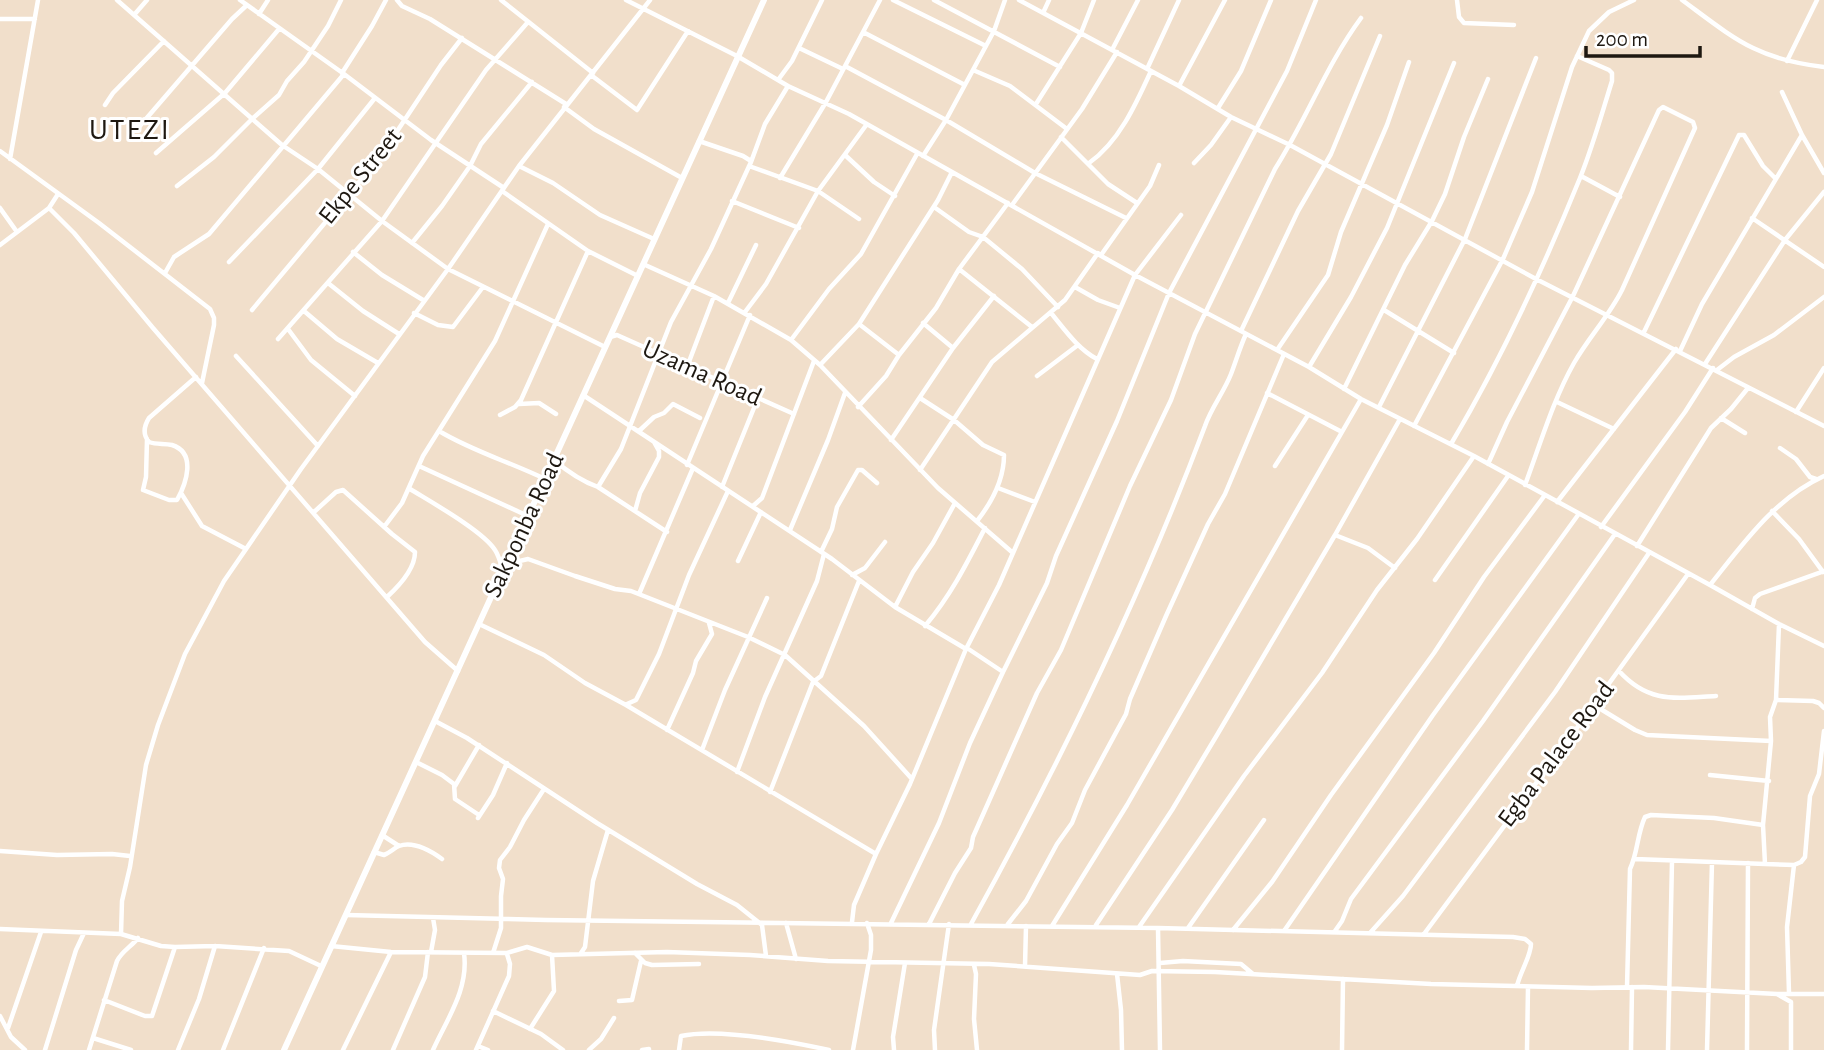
<svg xmlns="http://www.w3.org/2000/svg" width="1824" height="1050" font-family="'Alegreya Sans',sans-serif">
  <style>
    .lines { fill: none; stroke-linecap: round; stroke-linejoin: round }
    .street { stroke: #fff; stroke-width: 4.5 }
    .secondary { stroke: #fff; stroke-width: 6 }
    .labels { text-anchor: middle; dominant-baseline: central; stroke-width: 6; stroke-linejoin: round; paint-order: stroke }
    .street-label { font-size: 26px; fill: #1e1811; stroke: #fff }
    .quarter-label { font-size: 30px; letter-spacing: 2px; fill: #1e1811; stroke: #fff }
  </style>
  <rect width="100%" height="100%" fill="#f1dfcb"/>
  <g class="lines">
    <path class="street" d="M117,0L282,145L318,169L382,221L448,269L605,347
      M240,0L344,74L431,140L504,188
      M397,0L402,6L430,19L566,104
      M501,0L593,73
      M626,0L737,56L788,86L849,114L1135,275L1309,367L1361,399L1474,456L1710,585C1743,544 1775,498 1824,476
      M893,0L986,46
      M934,0L1060,67
      M1019,0L1179,86L1231,117L1290,145L1536,279L1824,426
      M1457,0L1459,17L1464,23L1514,25
      M1682,0C1735,39 1756,59 1824,67
      M1043,13L1049,0
      M259,14L268,0
      M134,15L147,0
      M0,19H35
      M863,32L963,84
      M799,48L843,69
      M1112,50L1138,0
      M1787,61L1817,0
      M845,66L946,120L1035,173L1126,218
      M1147,69L1179,0
      M973,70L1010,86L1067,129
      M342,73L372,26L386,0
      M591,75L637,110L688,31
      M778,80L792,61L822,0
      M1179,86L1225,0
      M1782,92L1802,135L1824,173
      M1036,104L1081,33L1094,0
      M105,105L113,93L164,41
      M564,107L594,129L682,178
      M1218,108L1241,71L1271,0
      M139,127L232,19L247,5
      M1061,137L1108,184L1137,203
      M699,141L743,156L751,161
      M0,151L99,223L210,309L214,318V325L202,383
      M156,153L225,93L279,29
      M845,155L874,182L895,196
      M923,156L946,120L994,31L1005,0
      M10,159L38,0
      M1089,163C1119,142 1136,104 1151,71
      M1194,163L1211,145L1231,117
      M519,166L553,183L600,215L654,239
      M749,166L818,191L859,219
      M1581,176L1620,197
      M780,178L826,102L880,0
      M177,186L214,157L252,119L279,95L287,81L304,62L328,26L341,0
      M502,191L588,251L638,276
      M732,201L799,228
      M1012,205L1082,109L1117,52
      M934,207L969,232L983,237L1022,269L1058,307
      M0,208L17,232
      M49,208L74,233L153,328L425,642L458,671
      M1752,218L1824,267
      M412,243L442,206L470,166L481,144L532,82
      M0,245L49,208L58,194
      M353,252L382,275L423,300
      M1101,255L1150,186L1159,165
      M229,262L318,169L375,98
      M643,264L714,296L791,340L820,365L938,488L1013,553
      M959,269L1032,327
      M165,273L174,257L209,234L344,74
      M328,283L363,311L399,334
      M1075,287L1098,300L1120,308
      M728,303L756,245
      M252,310L380,157L441,65L462,38
      M1384,310L1454,353
      M304,311L337,339L378,363
      M745,312L766,284L818,191L867,124
      M414,313L438,325L453,327L483,287
      M1051,313C1065,330 1078,349 1097,359
      M923,323L953,348
      M859,324L899,355
      M288,329L311,360L355,396
      M1241,331L1298,211L1331,154L1380,36
      M1644,332L1739,135H1744L1763,166L1775,178
      M610,337L617,335L794,414
      M278,339L382,221L486,70L528,22
      M791,340L829,289L861,254L917,154
      M1277,350L1328,275L1341,232L1387,125L1409,62
      M1680,351L1702,304L1802,135
      M236,356L318,446
      M1705,364L1785,240L1824,192
      M820,365L859,324L938,200L952,172
      M687,367L714,296
      M1309,367L1351,297L1387,228L1454,63
      M1717,370L1734,357L1774,335L1824,297
      M1037,376L1078,345
      M1344,389L1405,265L1432,221L1445,194L1464,137L1488,79
      M1267,393L1342,432
      M583,395L832,559L895,607L966,649
      M920,398L954,420L983,445L1004,455C1004,479 992,502 977,521
      M1557,402L1614,429
      M519,404L539,403L556,414
      M858,407L886,376L899,355L936,308L959,269L1008,203
      M1379,407L1465,239L1536,58
      M1796,412L1824,368
      M500,415L515,407L521,400L588,251
      M1721,418L1745,433
      M1414,426L1503,259L1532,192L1572,67L1589,31L1609,12L1634,0
      M439,431C472,451 510,462 545,479
      M639,431L654,417L664,413L673,404L700,418
      M147,439L146,477L143,490L169,500H177C186,484 197,453 172,445C164,443 157,445 149,442C142,434 144,426 149,418L196,377
      M891,440L953,348L994,296
      M1451,444C1501,360 1543,269 1580,178C1593,146 1602,113 1612,81V73L1609,70L1577,56
      M1780,448L1796,459L1810,477L1816,479
      M554,460C568,472 581,481 598,487L621,449L671,322L711,249L751,162L765,124L788,86
      M1488,464L1507,422L1573,296L1659,110L1663,107L1693,122L1695,128L1622,290C1609,316 1589,337 1574,363C1553,400 1540,445 1525,485
      M687,465L750,315
      M419,466L528,516
      M1275,466L1308,415
      M920,470L992,362L1065,300L1098,253
      M598,487L667,532
      M722,487L758,398
      M998,488L1035,502
      M410,489C431,502 483,531 495,550C499,556 501,564 503,571
      M181,493L202,526L246,549
      M1557,502L1676,349
      M753,506L762,498L814,361
      M635,511L640,493L659,457V451L654,442
      M1772,511L1799,539L1823,572
      M314,512L336,492L343,490L392,534L415,552C415,569 399,586 387,597
      M384,527L402,503L423,456L495,341L548,224
      M1601,527L1685,412L1713,368
      M790,530L828,440L845,393
      M1335,535L1368,548L1395,568
      M1637,546L1711,428L1731,409L1748,388
      M821,552L832,529L837,507L858,470H862L877,483
      M738,561L761,512
      M507,564L528,559L575,576L615,589L631,591L748,637L785,655L864,726L912,779
      M852,575L865,568L885,542
      M1435,580L1508,476
      M1710,585L1779,624L1824,646
      M639,594L693,468
      M895,607L913,572L933,543L955,503
      M1752,609L1755,598L1760,594L1824,571
      M479,624L544,655L585,683L626,705L876,854
      M925,626C951,595 967,563 985,528
      M967,648L1003,672L1007,664L1047,583L1056,556L1117,421L1169,293L1287,71L1316,0
      M1619,671C1649,704 1676,698 1716,696
      M1776,700L1779,624
      M627,704L636,700L659,654L689,575L728,491
      M1594,705L1635,730L1647,735L1771,741L1763,825
      M435,721L467,738L597,823L697,884L737,905L762,925L766,956
      M667,730L693,673L696,661L712,634L709,623
      M1771,741L1770,717L1776,700L1813,701L1819,703L1824,708
      M702,750L725,690L767,598
      M416,762L442,775L454,784L455,799L479,815
      M737,772L765,697L817,581L824,554
      M1710,775L1769,781
      M455,786L479,745
      M770,792L813,682L821,676L859,581
      M478,818L493,795L507,763
      M382,835L399,846
      M0,851L57,855L112,854L130,856
      M374,852L384,855C390,853 394,848 399,846C413,841 431,851 442,859
      M1635,859L1765,864
      M1794,865L1801,862L1805,857L1810,796L1819,774L1824,731
      M346,915L546,920L1158,928L1160,1050
      M852,922L854,905L876,854L910,784L966,649L999,585L1135,275L1181,215
      M786,923L796,959
      M891,923L939,823L970,743L1003,672
      M929,924L955,873L971,848L973,837L1037,693L1061,650L1130,486L1171,400L1195,334L1275,169C1306,120 1327,64 1361,18
      M971,924C1059,765 1141,596 1205,426C1211,408 1224,392 1231,374C1236,361 1240,347 1246,334
      M1008,924L1026,901L1057,844L1072,823L1085,790L1126,714L1130,699L1166,616L1208,524L1225,494L1284,354
      M1096,925L1172,810L1217,735L1335,535L1400,419
      M1052,926L1127,805L1361,399
      M1139,927L1244,776L1322,673L1377,590L1417,539L1474,456
      M1158,928L1513,937L1525,939L1531,944C1531,956 1520,972 1517,986
      M1188,928L1264,820
      M0,929L121,934L161,946L175,947L215,946L289,951L321,966
      M1233,930L1272,882L1331,795L1434,653L1484,577L1545,495
      M1284,931L1433,715L1578,515
      M1335,931L1342,921L1351,899L1483,721L1615,534
      M1370,933L1403,896L1555,692L1649,553
      M121,934L122,901L130,867L146,765L158,725L185,654L224,581L301,469L448,269L519,166L650,0
      M1424,934L1574,732L1688,574
      M331,946L391,952L507,953L527,947L552,955L667,952L750,955L828,961L989,964L1140,975L1152,971L1215,972L1431,984L1592,988L1644,987L1777,994L1791,1002V1050
      M431,952L435,930L433,918
      M493,953L501,928V896L503,879L499,868L500,860L510,847L524,820L544,789
      M581,953L585,947L593,881L608,830
      M635,953L645,963L652,965L699,964
      M1160,963L1183,961L1241,964L1253,974
      M974,965L976,974L974,1019L977,1050
      M1025,966L1026,926
      M1117,974L1121,1010L1122,1050
      M1627,987L1630,869C1638,852 1637,834 1645,817L1651,815L1714,818L1763,825L1765,864L1794,865L1787,927L1789,993
      M1778,994H1824
      M104,1000L145,1016H152L175,947
      M619,1001L632,1000L641,961
      M493,1011L541,1034L563,1050
      M0,1016L11,1037L25,1050
      M8,1028L41,932
      M530,1029L554,991L552,955
      M93,1038L131,1050
      M478,1046L488,1050
      M45,1050L76,950L84,933
      M89,1050L117,961C122,951 131,947 138,938
      M178,1050L199,999L215,946
      M223,1050L264,948
      M343,1050L391,952
      M393,1050L425,977L428,952
      M433,1050C447,1019 469,989 464,953
      M476,1050L509,976L510,964L507,954
      M589,1050L601,1039L614,1018
      M642,1050L649,1049
      M679,1050L681,1036C718,1028 792,1042 829,1050
      M853,1050L871,950V935L867,923
      M894,1050L893,1037L905,963
      M935,1050L934,1030L949,924
      M1342,1050L1343,979
      M1527,1050L1528,987
      M1631,1050L1632,987
      M1668,1050L1672,861
      M1707,1050L1712,862
      M1747,1050L1748,863"/>
    <path class="secondary" d="M284,1050L764,0"/>
  </g>
  <g class="labels">
    <g class="street-label">
      <text transform="translate(360 176) rotate(-51)">Ekpe Street</text>
      <text transform="translate(702 373) rotate(24)">Uzama Road</text>
      <text transform="translate(524 525) rotate(-65)">Sakponba Road</text>
      <text transform="translate(1556 754) rotate(-53)">Egba Palace Road</text>
    </g>
    <g class="quarter-label">
      <text x="130" y="130">UTEZI</text>
    </g>
  </g>
  <path d="M1586 46v10h114v-10" fill="none" stroke="#1e1811" stroke-width="3.5"/>
  <text x="1596" y="46" font-size="21" fill="#1e1811" stroke="#ffffff" stroke-width="5" paint-order="stroke">200 m</text>
</svg>
